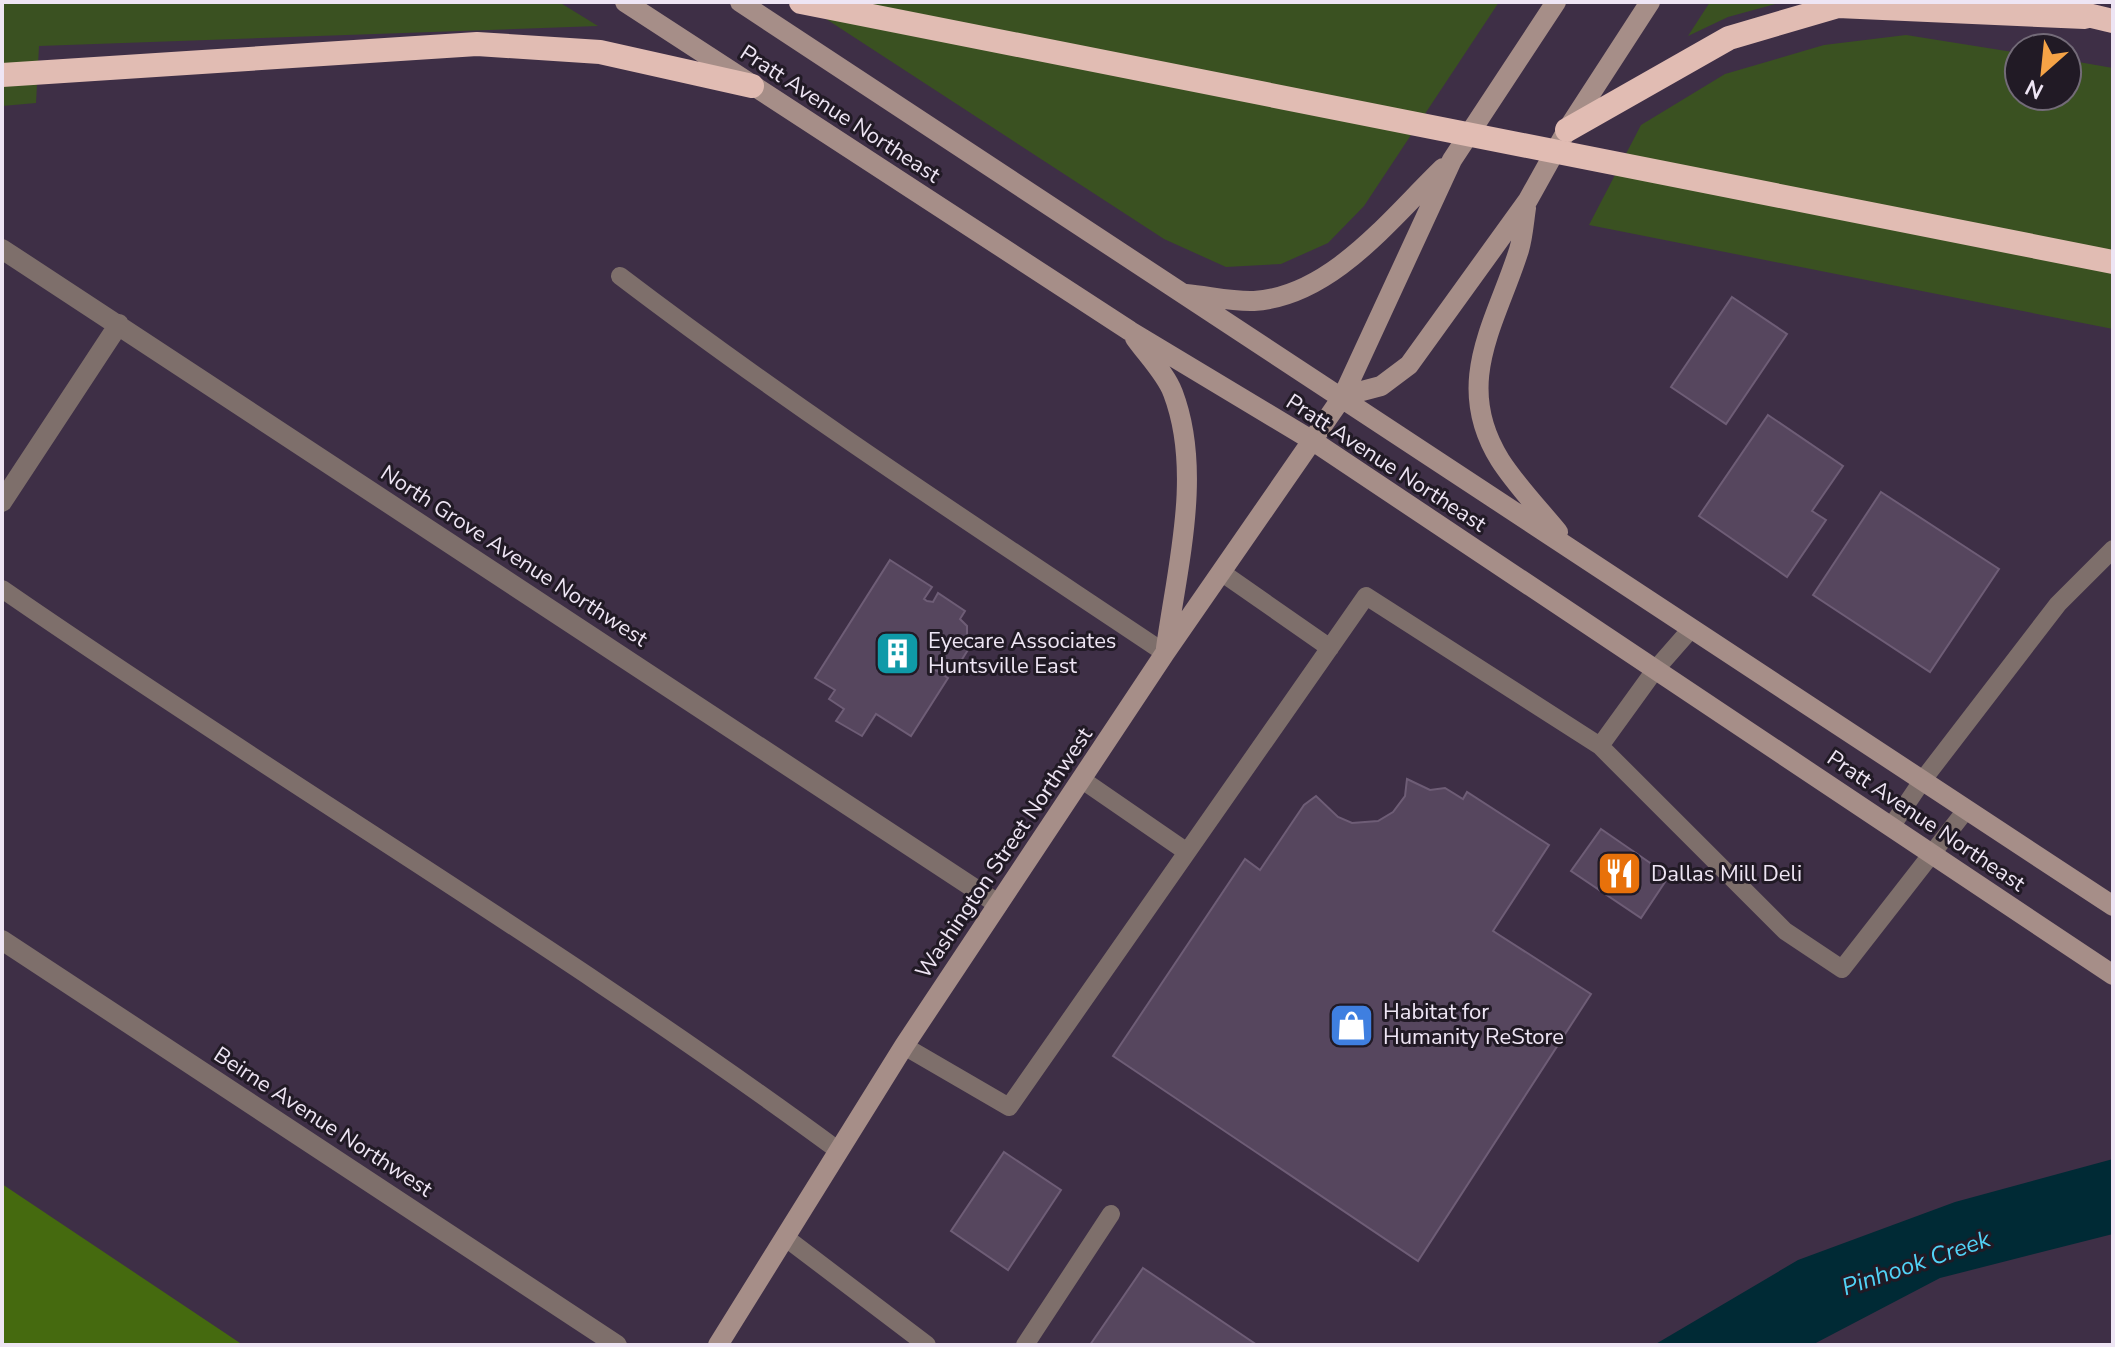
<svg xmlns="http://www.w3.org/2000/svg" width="2115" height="1347" font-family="'Nunito Sans',sans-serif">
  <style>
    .green { fill: #3a5121 }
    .forest { fill: #456a0f }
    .water { fill: #002a35 }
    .building { fill: #56465e; stroke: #6e5d76; stroke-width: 2 }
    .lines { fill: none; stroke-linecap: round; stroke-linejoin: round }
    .lane { stroke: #7e6f6b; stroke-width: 18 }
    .street { stroke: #7e6f6b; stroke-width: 20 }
    .secondary { stroke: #a68e88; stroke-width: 20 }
    .highway { stroke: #e1bcb3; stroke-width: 24 }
    .highway-bridge { stroke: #e1bcb3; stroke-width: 24 }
    .labels { text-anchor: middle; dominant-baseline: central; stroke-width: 6; stroke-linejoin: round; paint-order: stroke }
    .street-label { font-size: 22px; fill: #eee5f4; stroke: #211a25 }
    .poi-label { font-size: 22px; fill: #eee5f4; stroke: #211a25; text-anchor: start }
    .water-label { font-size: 24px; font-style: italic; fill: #51d2f6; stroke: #211a25 }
  </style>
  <rect width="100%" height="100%" fill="#3e2f46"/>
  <path class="green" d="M2,2H559L598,26L39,46L36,103L2,106Z
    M800,2H1499L1364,206L1328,243L1281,264L1226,267L1164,239Z
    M1710,2H1783L1728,17L1688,36Z
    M1906,35L2019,53V96H2067V60L2113,68V329L1589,225L1641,125L1725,74L1824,45Z"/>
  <path class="forest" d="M2,1184L243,1345H2Z"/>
  <path class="water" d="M2113,1159V1234L1940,1278L1812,1345H1654L1798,1260L1955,1202Z"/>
  <path class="building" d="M1732,297L1787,334L1726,424L1671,387Z
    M1768,415L1843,466L1812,511L1826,520L1787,577L1699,516Z
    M1881,492L1999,569L1930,672L1813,595Z
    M890,560L932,587L924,599L927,601L933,602L938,593L965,611L960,619L967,626V642L971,645L956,669L947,664L943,671H937L948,678L911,736L876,714L862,736L836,721L844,709L829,699L835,690L815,678Z
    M1407,779L1430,790L1445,788L1463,799L1467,792L1549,845L1493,931L1591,994L1418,1261L1113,1056L1245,859L1260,870L1304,805L1316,796L1338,817L1352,823L1378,821L1393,812L1405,796Z
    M1601,829L1669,876L1641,918L1571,871Z
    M1004,1152L1061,1190L1008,1270L951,1231Z
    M1143,1268L1257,1345H1090Z"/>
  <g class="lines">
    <path class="lane" d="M620,276C796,410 981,530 1165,653
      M1221,572L1330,648
      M2,589C278,780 569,952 839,1151
      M1600,746L1655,670L1691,629
      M1081,779L1187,852
      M1891,827L1922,781L2058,604L2113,549
      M904,1046L1009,1107L1366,596L1600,746L1785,931L1842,969L1966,810
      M786,1238L927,1345
      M1025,1345L1111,1214"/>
    <path class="street" d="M2,249L998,904
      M2,502L119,324
      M2,940L617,1345"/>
    <path class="secondary" d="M625,2L1130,331L1313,441L2113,975
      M740,2L2113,906
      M1526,208C1524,221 1523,237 1519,250C1496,323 1452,383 1500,460C1516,485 1539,509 1558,532
      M1186,294C1208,296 1233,302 1254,301C1332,296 1391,218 1443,168
      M1135,338C1147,355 1166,374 1173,393C1203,472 1177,567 1166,648
      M1343,396L1381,386L1409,365L1528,200L1567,130L1650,2
      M718,1345L904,1046L1165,653L1343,396L1452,160L1556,2"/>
    <path class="highway" d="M2071,11L2113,21
      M2,75L477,44L600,52L752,86
      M1567,130L1729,38L1838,6L2085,17"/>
    <path class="highway-bridge" d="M801,2L2113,262"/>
  </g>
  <defs>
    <symbol id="building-square" viewBox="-11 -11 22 22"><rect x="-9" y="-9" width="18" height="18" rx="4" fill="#0f9aa8" stroke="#211a25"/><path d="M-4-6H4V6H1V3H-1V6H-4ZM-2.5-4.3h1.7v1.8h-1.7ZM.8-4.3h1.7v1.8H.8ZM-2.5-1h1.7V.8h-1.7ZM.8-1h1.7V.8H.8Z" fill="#fff"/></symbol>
    <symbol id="restaurant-square" viewBox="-11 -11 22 22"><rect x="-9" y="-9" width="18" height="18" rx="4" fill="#e8710a" stroke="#211a25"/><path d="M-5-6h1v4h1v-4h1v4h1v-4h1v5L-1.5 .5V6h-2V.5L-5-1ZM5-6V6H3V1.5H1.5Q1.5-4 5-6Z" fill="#fff"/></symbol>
    <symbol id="shop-square" viewBox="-11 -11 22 22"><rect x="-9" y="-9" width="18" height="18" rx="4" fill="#3f7fe0" stroke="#211a25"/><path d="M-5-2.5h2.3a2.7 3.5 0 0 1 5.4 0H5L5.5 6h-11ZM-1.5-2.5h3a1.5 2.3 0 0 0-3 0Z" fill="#fff"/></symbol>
  </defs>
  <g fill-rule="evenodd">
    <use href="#building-square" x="872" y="628" width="51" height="51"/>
    <use href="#restaurant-square" x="1594" y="848" width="51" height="51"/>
    <use href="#shop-square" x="1326" y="1000" width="51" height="51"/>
  </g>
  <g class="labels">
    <g class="street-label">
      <text transform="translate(840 114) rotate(33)">Pratt Avenue Northeast</text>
      <text transform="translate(1386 463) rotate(33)">Pratt Avenue Northeast</text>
      <text transform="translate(514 556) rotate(33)">North Grove Avenue Northwest</text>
      <text transform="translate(1926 821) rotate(34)">Pratt Avenue Northeast</text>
      <text transform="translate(1004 853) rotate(-56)">Washington Street Northwest</text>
      <text transform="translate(323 1122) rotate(33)">Beirne Avenue Northwest</text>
    </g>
    <g class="poi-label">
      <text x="928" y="641">Eyecare Associates<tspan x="928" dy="25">Huntsville East</tspan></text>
      <text x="1651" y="874">Dallas Mill Deli</text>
      <text x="1383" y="1012">Habitat for<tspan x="1383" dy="25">Humanity ReStore</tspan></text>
    </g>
    <g class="water-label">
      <text transform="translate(1916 1263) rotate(-19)">Pinhook Creek</text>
    </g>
  </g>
  <rect width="2115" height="1347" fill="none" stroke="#eee5f4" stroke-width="8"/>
  <g transform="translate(2043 72) rotate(207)"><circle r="38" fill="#211a25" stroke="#736b78" stroke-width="2"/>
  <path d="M0-6L14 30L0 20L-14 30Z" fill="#f5a346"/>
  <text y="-12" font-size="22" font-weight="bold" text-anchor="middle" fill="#eee5f4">N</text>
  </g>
</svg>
